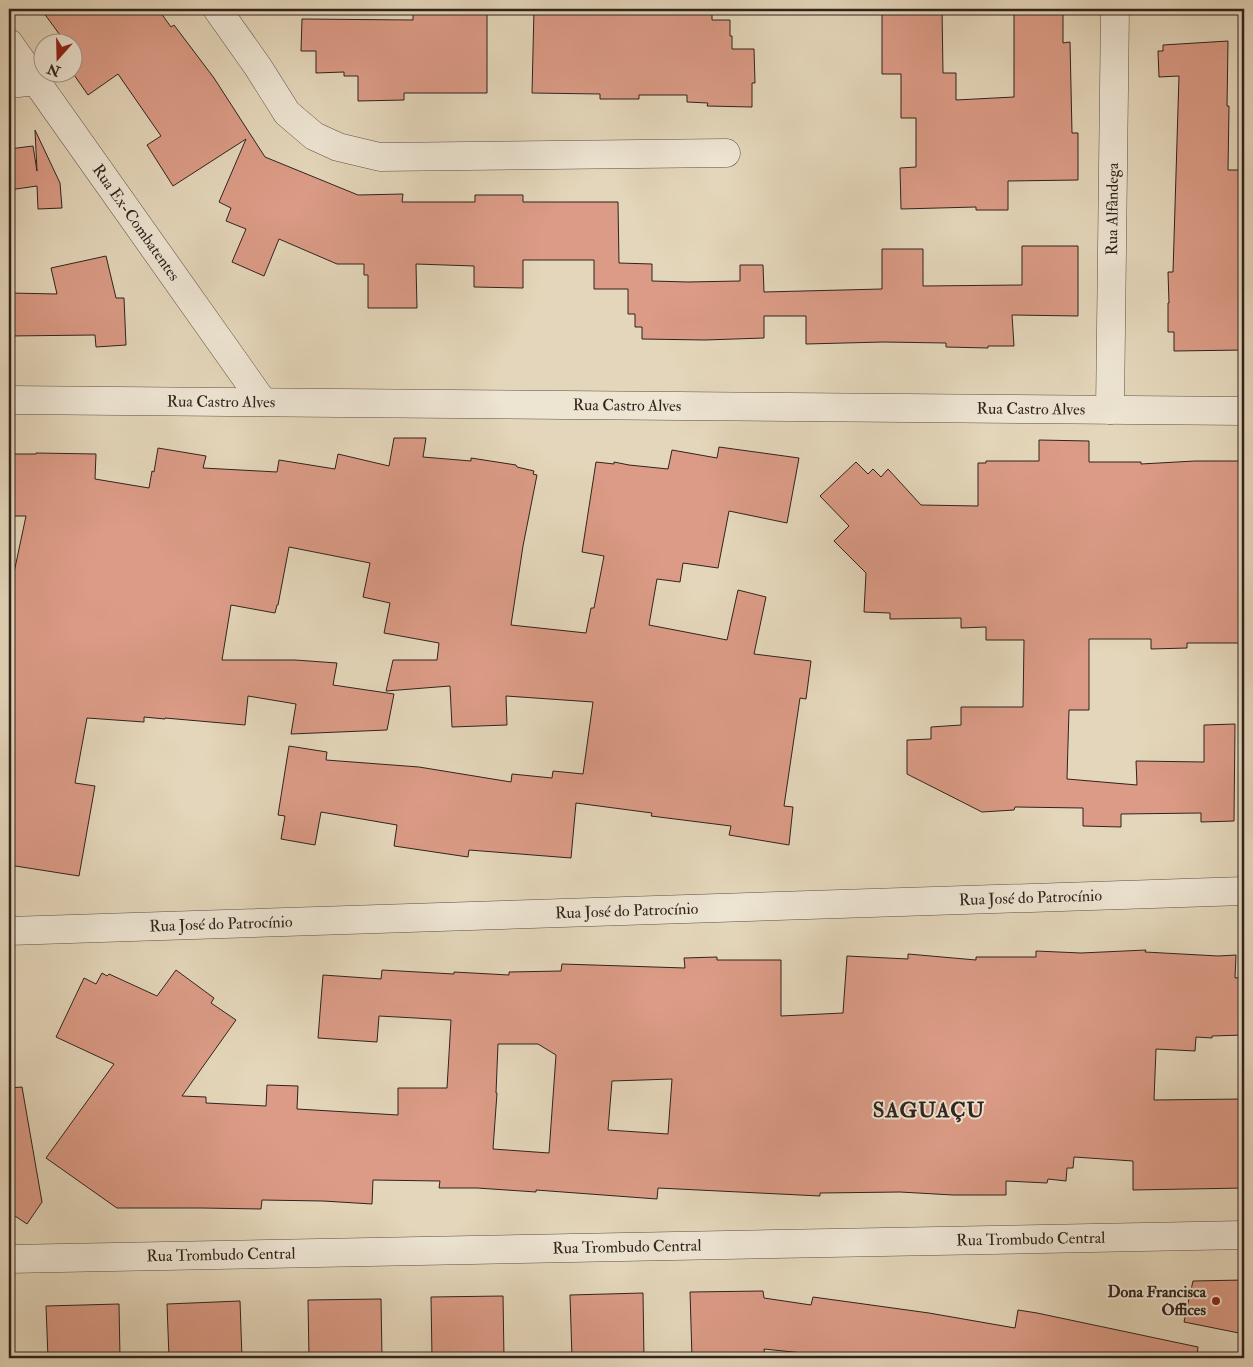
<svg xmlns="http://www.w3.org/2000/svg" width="1253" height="1367" font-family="'IM FELL Double Pica',serif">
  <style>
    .building { fill: #db9b86; stroke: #30231d; fill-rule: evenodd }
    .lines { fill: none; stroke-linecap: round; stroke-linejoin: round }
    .minor-casing { stroke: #5d5044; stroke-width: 29 }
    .minor { stroke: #ede4d2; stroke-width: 28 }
    .poi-dot { fill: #8f2418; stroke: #ede4d2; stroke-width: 2 }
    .labels { text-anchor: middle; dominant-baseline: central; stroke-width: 4; stroke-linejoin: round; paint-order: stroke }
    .street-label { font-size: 16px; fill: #30231d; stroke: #ede4d2 }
    .poi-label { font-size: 16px; font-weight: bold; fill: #30231d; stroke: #ede4d2; text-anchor: end }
    .district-label { font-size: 21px; font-weight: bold; letter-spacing: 1px; fill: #30231d; stroke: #ede4d2 }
  </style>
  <rect width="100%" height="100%" fill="#e4d6ba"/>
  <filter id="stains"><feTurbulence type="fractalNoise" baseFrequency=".004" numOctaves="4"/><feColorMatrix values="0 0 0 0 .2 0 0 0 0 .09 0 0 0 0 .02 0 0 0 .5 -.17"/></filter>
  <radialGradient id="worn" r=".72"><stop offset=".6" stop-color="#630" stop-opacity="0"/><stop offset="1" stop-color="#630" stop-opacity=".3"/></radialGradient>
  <path class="building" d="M41,9H158L171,27L174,25L214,78L265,157L358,195L403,194L402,202H475V195H523V202H618L619,263L652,264V281L688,282L740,281V265H763L764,292L882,289V249H923V286L1022,285V246H1078V316L1012,315L1014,346H988V348L946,347V343L883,342L806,344V316H764V338L705,340L642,339V327H635V314H628V289H594V260H523V288L474,287V266L416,264L417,308H368V275H364V264H337L279,239L264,276L232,262L246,229L226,221L231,208L219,202L246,139L173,186L147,145L161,136L118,74L88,95L72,72V42H65Z
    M413,9H487V93H404V100L358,101V76H344V72L316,73V51H301L302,19L413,20Z
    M534,9H712V20H730V36H732V49H754L755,83H752V107L707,106L708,103L687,102V95H639V99H600V94L532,93Z
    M882,9H942L943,73H956V100L1014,97V9H1063V43L1070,42L1072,133H1078V180L1008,181V210H976V207L901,209L900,168L916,167V118H901V74H882Z
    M1228,41L1227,106H1229L1228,170H1244V350L1174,351V332H1168V303H1169L1168,272H1173L1179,76L1159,77L1158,51H1163V45Z
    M35,130L60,183L62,208L38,209L37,186L9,190V149L33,146L37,171Z
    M106,256L116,298H124L126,345L96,347L95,335L9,336V293L57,294L51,268Z
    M394,438H426L423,457L471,461V458L516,465L517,467L534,471L533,474L537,475L523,546L511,625L586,633L591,608H594L604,556L582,552L596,462L614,464V462L629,465L668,469L672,450L717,458L719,447L799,458L787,523L729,511L718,568L683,563L680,582L657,579L649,625L727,640L738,590L766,597L754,654L811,661L806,699L800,698L784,806L793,807L789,845L729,835L731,826L651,816L652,813L576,803L571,858L469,850L468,857L394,846L397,825L321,812L315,845L281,839L285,816L278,815L289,746L327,752L326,760L419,767L511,782L512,774L552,778L553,771L583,774L593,702L506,696L507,725L452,727L450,686L386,691L393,660H437L439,643L384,633L390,603L363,597L370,563L289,547L278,605H277L275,613L231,605L222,660H295L337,663L333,685L394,694L387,730L291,734L296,704L248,696L245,725L165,718V719L144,717V722L87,718L75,783L95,786L79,876L9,865V596L26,516H9L10,454H36V453L96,454L95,479L149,488L152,471L154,472L158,448L206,456L203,468L277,472L279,460L335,469L338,454L389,466Z
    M1039,440L1089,441V462H1141V464L1195,461H1244V643H1187V648L1151,649V639H1089V710H1069L1067,779L1137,785L1136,761L1204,762V725L1235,724L1234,821L1201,822V813L1121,814V827L1083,826V808L1015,807L1014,810L982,812L907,774V740L931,739V727L961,725V707H1023L1024,640H986V627L961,628V618L890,619V613L864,612L866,573L834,541L849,526L820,496L856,462L868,474L873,469L881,477L888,469L921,505L978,506V463H986V461H1039Z
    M1146,950L1145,952L1218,956L1236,955L1235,978L1244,977V1035L1212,1036V1038L1196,1037L1195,1051L1156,1049L1154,1100L1244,1099V1188L1133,1190V1161L1074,1157L1073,1168H1067L1066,1181L1048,1179L1047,1183L1006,1181V1195H953L900,1192L820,1193V1196L658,1188L657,1199L536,1190V1192L477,1188H439L440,1181L373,1180L372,1204L323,1201L262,1200L261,1209L202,1208H117L114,1206L46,1158L114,1064L56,1037L84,978L96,984L102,973L107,976L109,974L157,996L176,970L214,998L211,1003L236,1020L182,1096L206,1097V1103L266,1106L267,1085L298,1086L297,1109L398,1115V1088H447L451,1020L379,1016L377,1042L318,1038L323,975L381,979L382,970L454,974V972L509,975V972L561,971L562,964L685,968L684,958L717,957V960H781V1016L843,1013L847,956L908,959V954L976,960V957H1036V951L1081,953ZM498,1044H538L556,1055L549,1153L493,1149L497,1093H496ZM672,1079L668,1134L608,1130L612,1081Z
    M22,1087L42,1202L27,1224L9,1212V1088Z
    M1244,1280V1334L1184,1322L1193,1281Z
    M763,1291L764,1298L811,1305L813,1297L929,1313L1015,1328L1018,1310L1037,1313L1198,1347L1197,1358H851L764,1349L765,1358H692L690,1292Z
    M643,1293L644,1358H572L570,1295Z
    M503,1296L504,1358H432L431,1297Z
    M381,1299L382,1358H309L308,1300Z
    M240,1301L242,1358H169L167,1304Z
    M119,1304L120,1358H48L46,1306Z"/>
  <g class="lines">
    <defs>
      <g id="minor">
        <path d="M217,9L258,67L287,113L314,136L338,147L380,157L726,153"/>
        <path id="s1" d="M9,43L263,402"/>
        <path d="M9,84L36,81"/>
        <path id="s2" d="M9,400L1244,411"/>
        <path id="s3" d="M1110,410L1115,9"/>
        <path id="s4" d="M9,931L1244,891"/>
        <path id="s5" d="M9,1259L1244,1235"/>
      </g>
    </defs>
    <use href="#minor" class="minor-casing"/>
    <use href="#minor" class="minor"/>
  </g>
  <circle class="poi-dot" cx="1216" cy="1301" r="5"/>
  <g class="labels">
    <g class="street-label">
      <text stroke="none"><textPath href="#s3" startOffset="201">Rua Alfândega</textPath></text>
      <text stroke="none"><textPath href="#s1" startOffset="220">Rua Ex-Combatentes</textPath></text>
      <text stroke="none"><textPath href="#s2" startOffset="212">Rua Castro Alves</textPath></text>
      <text stroke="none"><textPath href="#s2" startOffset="618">Rua Castro Alves</textPath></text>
      <text stroke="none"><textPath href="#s2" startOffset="1022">Rua Castro Alves</textPath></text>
      <text stroke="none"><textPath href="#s4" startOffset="1022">Rua José do Patrocínio</textPath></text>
      <text stroke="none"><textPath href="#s4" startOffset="618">Rua José do Patrocínio</textPath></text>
      <text stroke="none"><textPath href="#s4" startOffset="212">Rua José do Patrocínio</textPath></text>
      <text stroke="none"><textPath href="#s5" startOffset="1022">Rua Trombudo Central</textPath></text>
      <text stroke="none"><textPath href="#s5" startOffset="618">Rua Trombudo Central</textPath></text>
      <text stroke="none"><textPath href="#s5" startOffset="212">Rua Trombudo Central</textPath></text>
    </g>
    <g class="poi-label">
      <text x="1206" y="1292">Dona Francisca<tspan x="1206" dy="18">Offices</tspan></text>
    </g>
    <g class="district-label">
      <text x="929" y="1110">SAGUAÇU</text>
    </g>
  </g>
  <rect width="1253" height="1367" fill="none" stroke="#e4d6ba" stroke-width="30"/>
  <rect x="10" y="10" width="1233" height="1347" fill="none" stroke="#30231d" stroke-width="2.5"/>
  <rect x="15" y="15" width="1223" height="1337" fill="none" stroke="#30231d"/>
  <g transform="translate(58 58) rotate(200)"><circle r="24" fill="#ede4d2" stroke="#a1978a"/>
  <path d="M0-4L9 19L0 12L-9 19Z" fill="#8f2418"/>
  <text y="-8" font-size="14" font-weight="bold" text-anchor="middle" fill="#30231d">N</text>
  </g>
  <rect width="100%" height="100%" filter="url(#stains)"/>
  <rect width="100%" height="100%" fill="url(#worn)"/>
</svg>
